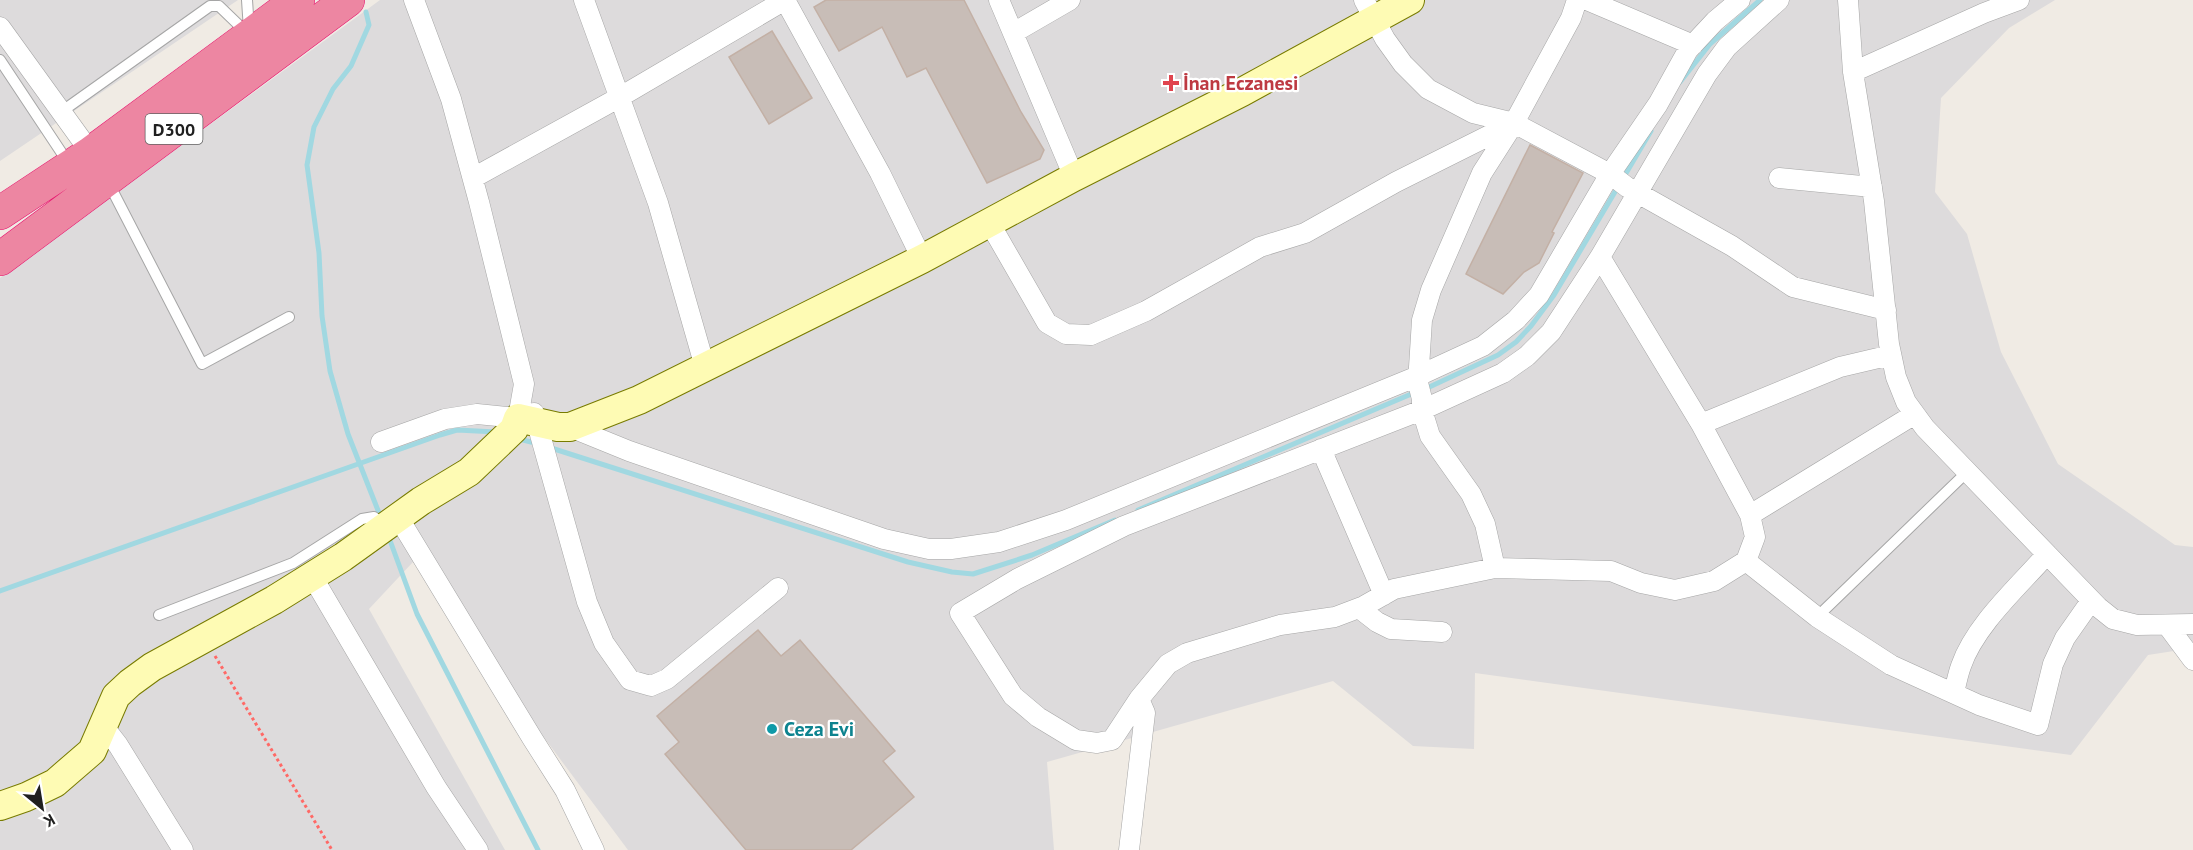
<svg xmlns="http://www.w3.org/2000/svg" width="2193" height="850" font-family="'PT Sans',sans-serif">
  <style>
    .residential { fill: #dddbdc }
    .lines { fill: none; stroke-linecap: round; stroke-linejoin: round }
    .stream { stroke: #a1d8e1; stroke-width: 5 }
    .building { fill: #c8bdb7; stroke: #c3b0a5; stroke-width: 1.5 }
    .lane-casing { stroke: #a6a6a6; stroke-width: 12 }
    .street-casing { stroke: #a6a6a6; stroke-width: 21 }
    .secondary-casing { stroke: #787b00; stroke-width: 30 }
    .highway-casing { stroke: #e71870; stroke-width: 34 }
    .path { stroke: #ff6966; stroke-width: 3; stroke-dasharray: 3 3; stroke-linecap: butt }
    .lane { stroke: #fff; stroke-width: 10 }
    .street { stroke: #fff; stroke-width: 20 }
    .secondary { stroke: #fefbb4; stroke-width: 28 }
    .highway { stroke: #ed86a2; stroke-width: 33 }
    .health-dot { fill: #e0444e; stroke: #fff; stroke-width: 2 }
    .culture-dot { fill: #0f9aa8; stroke: #fff; stroke-width: 2 }
    .labels { text-anchor: middle; dominant-baseline: central; stroke-width: 4.5; stroke-linejoin: round; paint-order: stroke }
    .shield { fill: #fff; stroke: #626262; stroke-width: 1.5 }
    .shield-label { font-size: 18px; font-weight: bold; fill: #1f1f1f }
    .health-label { font-size: 20px; font-weight: bold; fill: #be3a42; stroke: #fff; text-anchor: start }
    .culture-label { font-size: 20px; font-weight: bold; fill: #0d838f; stroke: #fff; text-anchor: start }
  </style>
  <rect width="100%" height="100%" fill="#f0ebe4"/>
  <path class="residential" d="M0,0H238L0,161Z
    M380,0H2055L2009,28L1941,98L1935,192L1967,234L2001,352L2058,464L2175,545L2193,547V648L2148,655L2071,755L1475,673L1474,749L1413,746L1333,681L1047,762L1054,850H628L413,562L369,609L505,850H0V278Z"/>
  <g class="lines">
    <path class="stream" d="M366,12L369,25L351,66L333,89L314,127L307,165L319,253L322,316L330,371L348,434L381,518
      M1680,82L1710,44L1760,0
      M1425,389L1498,355L1516,342L1531,326L1554,295L1651,131
      M519,439L539,444
      M548,447L908,562L952,572L973,574L1032,555L1115,520
      M1138,510L1416,392
      M388,535L417,614L538,850
      M0,591L440,435L457,430L496,432"/>
  </g>
  <path class="building" d="M826,0H964L1021,112L1044,150L1040,159L987,183L926,68L907,77L882,27L839,51L814,7Z
    M772,31L812,98L769,124L729,57Z
    M1530,145L1583,173L1552,232L1554,233L1539,263L1524,272L1503,294L1466,274Z
    M758,630L781,656L800,640L895,751L883,761L914,797L851,850H746L665,754L679,742L657,716Z"/>
  <g class="lines">
    <defs>
      <path id="lane" d="M247,0L249,30
        M0,60L69,164
        M61,112L210,6H219L248,34
        M108,182L202,364L289,317
        M159,615L293,563L362,519L374,517L386,526
        M1817,617L1968,471"/>
      <path id="street" d="M584,0L658,203L705,367
        M785,0L880,173L922,259
        M999,0L1074,177
        M1364,0L1385,39L1403,64L1428,89L1473,113L1514,123L1610,174L1627,187L1732,246L1793,287L1886,310
        M1587,0L1693,45
        M1848,0L1853,72L1874,201L1889,344L1896,377L1906,402L1925,428L2098,607L2113,619L2137,625L2193,624
        M0,27L91,153
        M1013,33L1070,0
        M1853,72L1984,13L2019,0
        M473,178L620,97L785,0
        M1779,178L1872,187
        M989,222L1047,323L1066,334L1091,335L1146,311L1260,247L1305,233L1396,182L1514,123
        M534,413L587,602L604,643L630,680L651,686L667,679L778,588
        M1701,424L1840,367L1891,355
        M570,427L629,451L884,539L929,549H951L999,542L1066,520L1418,376L1483,346L1516,320L1539,295L1610,174L1658,104L1688,50L1715,21L1740,0
        M381,442L445,419L477,414L518,418L524,384L479,202L451,99L414,0
        M1321,449L1384,595
        M1750,515L1915,414
        M398,517L532,738L565,790L594,850
        M1746,561L1817,617L1891,665L1979,705L2038,725L2053,664L2065,638L2091,601
        M1495,568L1485,524L1471,494L1430,436L1422,410V399L1418,383L1422,320L1431,290L1482,173L1514,123L1571,18L1577,0
        M312,576L436,787L478,850
        M1359,608L1377,622L1391,629L1442,632
        M2167,625L2193,660
        M1954,693C1956,684 1958,674 1961,666C1975,625 2019,586 2047,554
        M1139,699L1112,740L1097,743L1076,740L1038,717L1013,696L960,613L1017,579L1124,526L1422,410L1503,373L1527,356L1551,332L1600,257L1707,74L1727,47L1779,0
        M104,727L118,745L183,850
        M1129,850L1145,713L1139,699L1168,664L1187,653L1280,625L1335,617L1364,606L1394,589L1495,568L1611,571L1641,583L1675,590L1714,581L1746,561L1755,537L1750,515L1701,424L1600,257"/>
      <path id="secondary" d="M0,806L26,797L55,783L92,751L116,696L130,683L152,667L274,600L343,557L421,501L469,472L514,429L518,418L558,427H570L639,400L922,259L1074,177L1242,92L1410,0"/>
      <path id="highway" d="M0,213L91,153L298,0
        M0,259L348,0"/>
    </defs>
    <use href="#lane" class="lane-casing"/>
    <use href="#street" class="street-casing"/>
    <use href="#secondary" class="secondary-casing"/>
    <use href="#highway" class="highway-casing"/>
    <path class="path" d="M215,656L332,850"/>
    <use href="#lane" class="lane"/>
    <use href="#street" class="street"/>
    <use href="#secondary" class="secondary"/>
    <use href="#highway" class="highway"/>
  </g>
  <path class="health-dot" d="M1168 74h6v6h6v6h-6v6h-6v-6h-6v-6h6z"/>
  <circle class="culture-dot" cx="772" cy="729" r="6"/>
  <g class="labels">
    <rect class="shield" x="145.5" y="114" width="57" height="30" rx="4.5"/>
    <g class="shield-label">
      <text x="174" y="129">D300</text>
    </g>
    <g class="health-label">
      <text x="1183" y="83">İnan Eczanesi</text>
    </g>
    <g class="culture-label">
      <text x="784" y="729">Ceza Evi</text>
    </g>
  </g>
  <g transform="translate(42 808) rotate(150)" stroke="#ffffff" stroke-width="4.5" paint-order="stroke">
  <path d="M0-4.5L10 22L0 15L-10 22Z" fill="#1f1f1f"/>
  <text y="-9" font-size="16" font-weight="bold" text-anchor="middle" fill="#1f1f1f">K</text>
  </g>
</svg>
